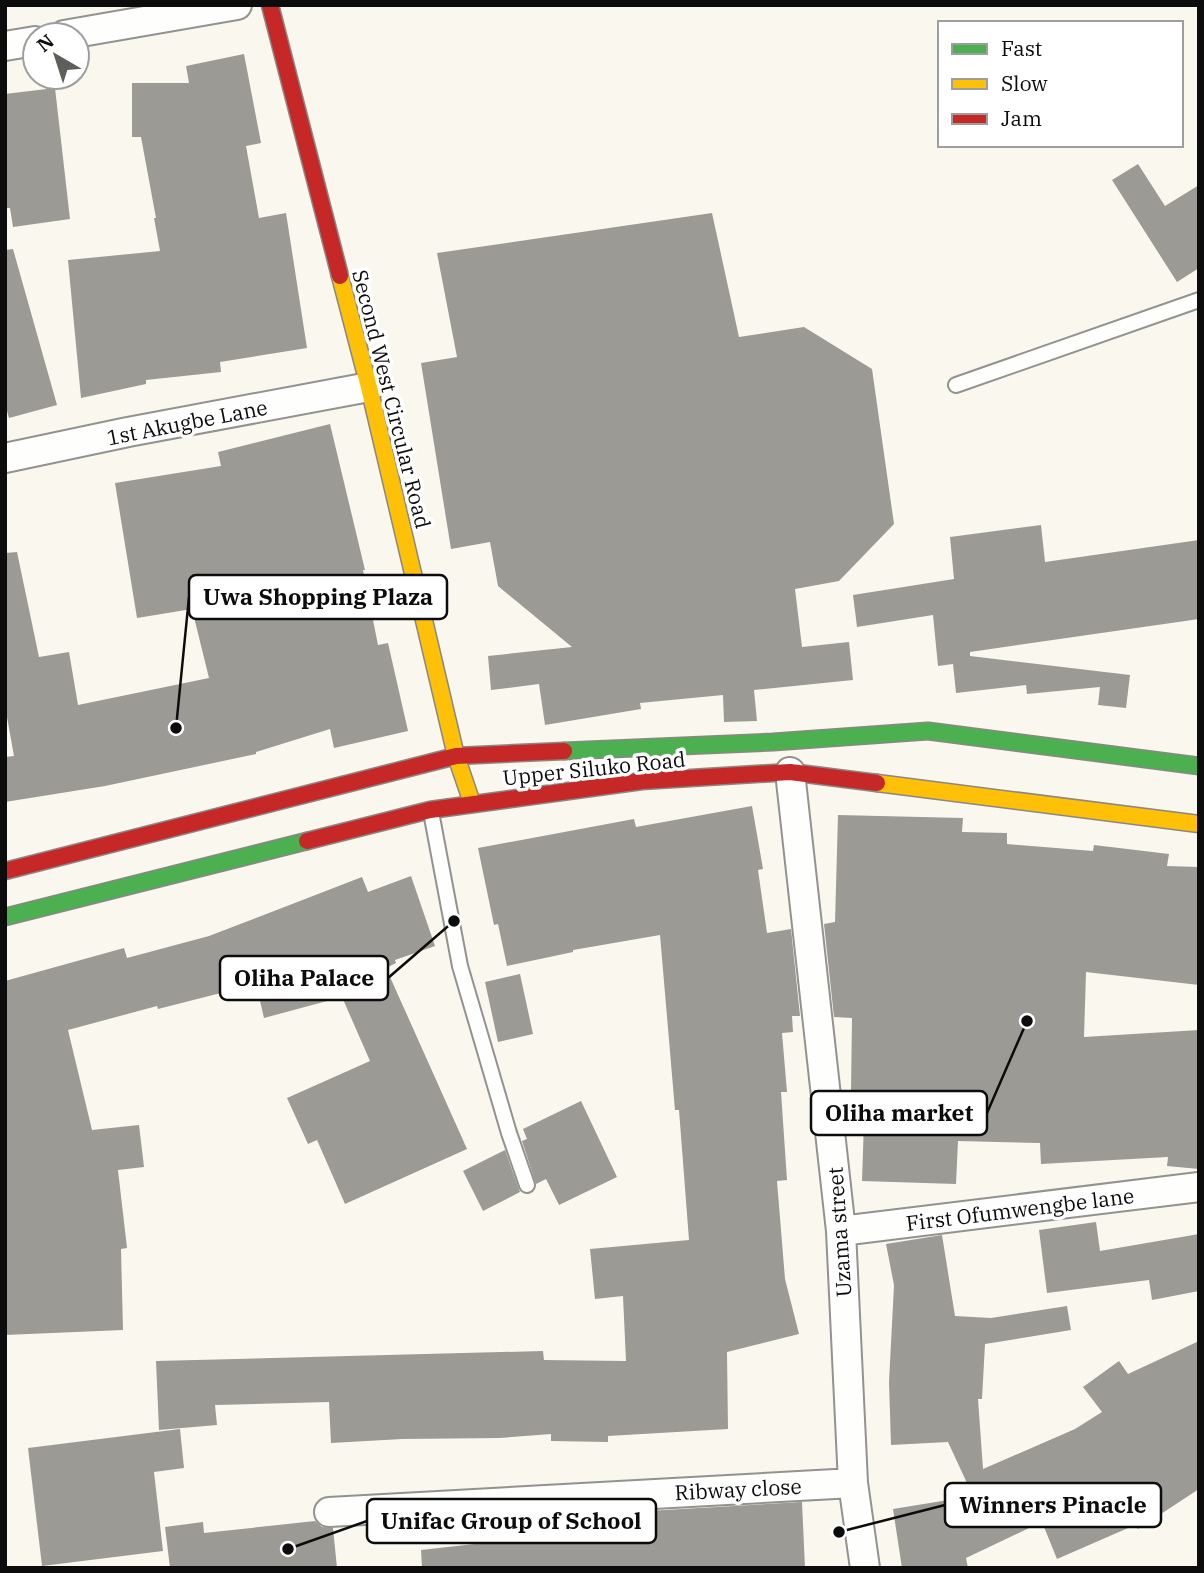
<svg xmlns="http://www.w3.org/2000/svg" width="1204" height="1573" font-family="'IBM Plex Serif',serif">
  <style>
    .building { fill: #9c9a95 }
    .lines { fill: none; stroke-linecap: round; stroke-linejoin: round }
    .lane-casing { stroke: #93928e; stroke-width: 18 }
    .street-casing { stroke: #93928e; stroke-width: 32 }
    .fast-casing { stroke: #8a8885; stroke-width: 19 }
    .slow-casing { stroke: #8a8885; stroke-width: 19 }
    .jam-casing { stroke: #8a8885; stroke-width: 19 }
    .lane { stroke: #fefefd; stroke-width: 14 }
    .street { stroke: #fefefd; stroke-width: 28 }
    .fast { stroke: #4caf50; stroke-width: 16 }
    .slow { stroke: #ffc107; stroke-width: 16 }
    .jam { stroke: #c62828; stroke-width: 16 }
    .labels { text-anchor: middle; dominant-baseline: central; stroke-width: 7; stroke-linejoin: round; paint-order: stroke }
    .street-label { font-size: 21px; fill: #0c0c0c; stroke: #fff }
    .leader { fill: none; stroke: #0c0c0c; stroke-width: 2.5 }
    .callout-dot { fill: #0c0c0c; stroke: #fff; stroke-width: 2.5 }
    .callout { fill: #fff; stroke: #0c0c0c; stroke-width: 2.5 }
    .callout-label { font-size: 23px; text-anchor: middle; font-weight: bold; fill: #0c0c0c }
  </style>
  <rect width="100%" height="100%" fill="#faf7ef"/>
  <path class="building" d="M244,54L261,143L246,146L259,218L286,213L307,348L220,362L221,372L146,380V384L81,398L68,260L160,251L154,218H156L141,137H132V83H189L186,66Z
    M55,88L70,219L13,227L10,208H5V94Z
    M1138,164L1165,206L1199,185V268L1177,282L1112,180Z
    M712,213L739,337L804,327L872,369L894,524L839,581L795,589L802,647L849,642L853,680L754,690L757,721L724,722L723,695L640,703L641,709L545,725L539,684L491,690L488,656L572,647L498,586L490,542L451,549L421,363L457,357L437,253Z
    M13,249L57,405L9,418L5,404V250Z
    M330,424L365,570H363L378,645L388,643L408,731L334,748L330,729L256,752V754L105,786L5,802V757L14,756L5,706V553L17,552L39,657L69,652L78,705L209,678L192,609L137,618L115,483L221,466L218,452Z
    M1041,525L1045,562L1199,540V619L970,652V656L1130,675L1126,708L1098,705L1100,687L1027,694L1026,685L956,693L953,664L938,666L933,615L857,627L853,595L954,579L950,537Z
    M752,806L763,869L758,870L767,933L791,929L800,1016H792L793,1032L782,1033L787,1092H781L787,1180L777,1181L785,1279L799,1334L727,1352L728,1429L608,1436V1442L551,1441V1434L499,1438L402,1439L331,1443L329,1402L215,1405L217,1425L159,1430L156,1361L543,1351L544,1360L626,1361L623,1296L595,1299L590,1249L689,1240L679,1110H675L660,935L573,950V952L507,966L498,924L494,925L478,848L634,819L636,827Z
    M838,815L963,818L962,832L1007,833V844L1093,851L1094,845L1169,854L1167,866L1199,867V985L1086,972L1084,1037L1199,1030V1169L1167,1166L1168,1157L1041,1164L1040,1143L958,1141L956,1184L862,1181L865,1091L851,1090L852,1018L834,1017L824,924L835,922Z
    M411,876L435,946L395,960L396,963L386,968L467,1149L345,1204L317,1140L308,1144L287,1098L370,1061L342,997L264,1018L256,984L158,1009L157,1006L68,1030L92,1130L139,1125L144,1167L118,1170L127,1248L121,1249L123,1330L5,1335V981L124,948L127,958L209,936L362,877L368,892Z
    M520,974L533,1034L498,1042L485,982Z
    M581,1101L617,1177L559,1205L546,1179L536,1184L522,1141L527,1139L523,1129Z
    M505,1150L520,1192L483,1211L463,1171Z
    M1096,1222L1100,1251L1199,1234V1291L1152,1300L1149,1280L1047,1293L1039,1230Z
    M942,1235L955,1316L991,1318L1067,1306L1071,1330L985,1344L982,1399H978L983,1469L1075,1429L1102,1412L1083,1387L1119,1361L1128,1374L1199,1341V1489L1138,1529L1135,1525L1057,1559L1042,1522L966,1558L968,1568H902L893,1509L973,1496L948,1442L891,1445L889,1382L894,1285L886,1244Z
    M180,1429L184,1468L154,1472L163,1551L42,1566L28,1448Z
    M802,1502L805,1568H422L421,1550L528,1538L527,1518Z
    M315,1521L322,1527L333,1528L337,1568H170L165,1527L203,1522L204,1533Z"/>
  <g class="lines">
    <defs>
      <path id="lane" d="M956,385L1199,300
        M431,812L460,966L509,1133L527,1185"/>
      <path id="street" d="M64,35L237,5
        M5,46L35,41
        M5,458L128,432L369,387
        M790,772L841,1231L853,1483L865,1568
        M841,1231L1199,1187
        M329,1512L853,1483"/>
      <path id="fast" d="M564,751L773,742L928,731L1199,766
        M5,917L307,841"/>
      <path id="slow" d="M340,276L369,387L456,756L472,803
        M877,783L1199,824"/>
      <path id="jam" d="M270,5L340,276
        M307,841L430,810L642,781L790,772L877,783
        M5,871L456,756L564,751"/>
    </defs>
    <use href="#lane" class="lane-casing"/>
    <use href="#street" class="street-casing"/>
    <use href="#fast" class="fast-casing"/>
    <use href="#slow" class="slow-casing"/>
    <use href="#jam" class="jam-casing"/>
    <use href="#lane" class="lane"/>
    <use href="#street" class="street"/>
    <use href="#fast" class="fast"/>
    <use href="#slow" class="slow"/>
    <use href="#jam" class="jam"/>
  </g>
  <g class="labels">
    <g class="street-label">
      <text transform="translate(392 399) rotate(76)">Second West Circular Road</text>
      <text transform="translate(187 422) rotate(-11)">1st Akugbe Lane</text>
      <text transform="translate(594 768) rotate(-6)">Upper Siluko Road</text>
      <text transform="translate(1020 1209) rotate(-7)">First Ofumwengbe lane</text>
      <text transform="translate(839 1232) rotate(-94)">Uzama street</text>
      <text transform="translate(738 1489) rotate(-3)">Ribway close</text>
    </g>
  </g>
  <path class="leader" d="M176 728L189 597M454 921L388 978M1027 1021L987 1113M839 1532L945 1505M288 1549L367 1521"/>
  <g class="callout-dot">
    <circle cx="176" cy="728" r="7"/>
    <circle cx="454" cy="921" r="7"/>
    <circle cx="1027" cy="1021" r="7"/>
    <circle cx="839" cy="1532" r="7"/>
    <circle cx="288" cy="1549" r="7"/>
  </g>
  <g class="callout">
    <rect x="189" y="575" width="258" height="44" rx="7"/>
    <rect x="220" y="956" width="168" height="44" rx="7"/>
    <rect x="811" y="1091" width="176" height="44" rx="7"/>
    <rect x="945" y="1483" width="216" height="44" rx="7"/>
    <rect x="367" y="1499" width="289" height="44" rx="7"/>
  </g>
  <g class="callout-label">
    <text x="318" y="605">Uwa Shopping Plaza</text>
    <text x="304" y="986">Oliha Palace</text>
    <text x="899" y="1121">Oliha market</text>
    <text x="1053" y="1513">Winners Pinacle</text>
    <text x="511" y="1529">Unifac Group of School</text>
  </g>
  <rect width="1204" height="1573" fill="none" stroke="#0c0c0c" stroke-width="14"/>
  <rect x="938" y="21" width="245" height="126" fill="#ffffff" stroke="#9e9e9e" stroke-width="2"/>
  <rect x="952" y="44" width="35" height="10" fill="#4caf50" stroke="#9e9e9e" stroke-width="2"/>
  <text x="1001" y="56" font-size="21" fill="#0c0c0c">Fast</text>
  <rect x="952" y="79" width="35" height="10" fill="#ffc107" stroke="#9e9e9e" stroke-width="2"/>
  <text x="1001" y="91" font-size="21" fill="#0c0c0c">Slow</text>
  <rect x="952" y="114" width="35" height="10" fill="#c62828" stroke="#9e9e9e" stroke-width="2"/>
  <text x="1001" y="126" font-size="21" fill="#0c0c0c">Jam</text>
  <g transform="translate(56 56) rotate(321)"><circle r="33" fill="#ffffff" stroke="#9e9e9e" stroke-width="2"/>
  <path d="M0-5L12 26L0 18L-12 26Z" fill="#5f5e5b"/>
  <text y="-10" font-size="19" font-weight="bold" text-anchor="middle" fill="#0c0c0c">N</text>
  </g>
</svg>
